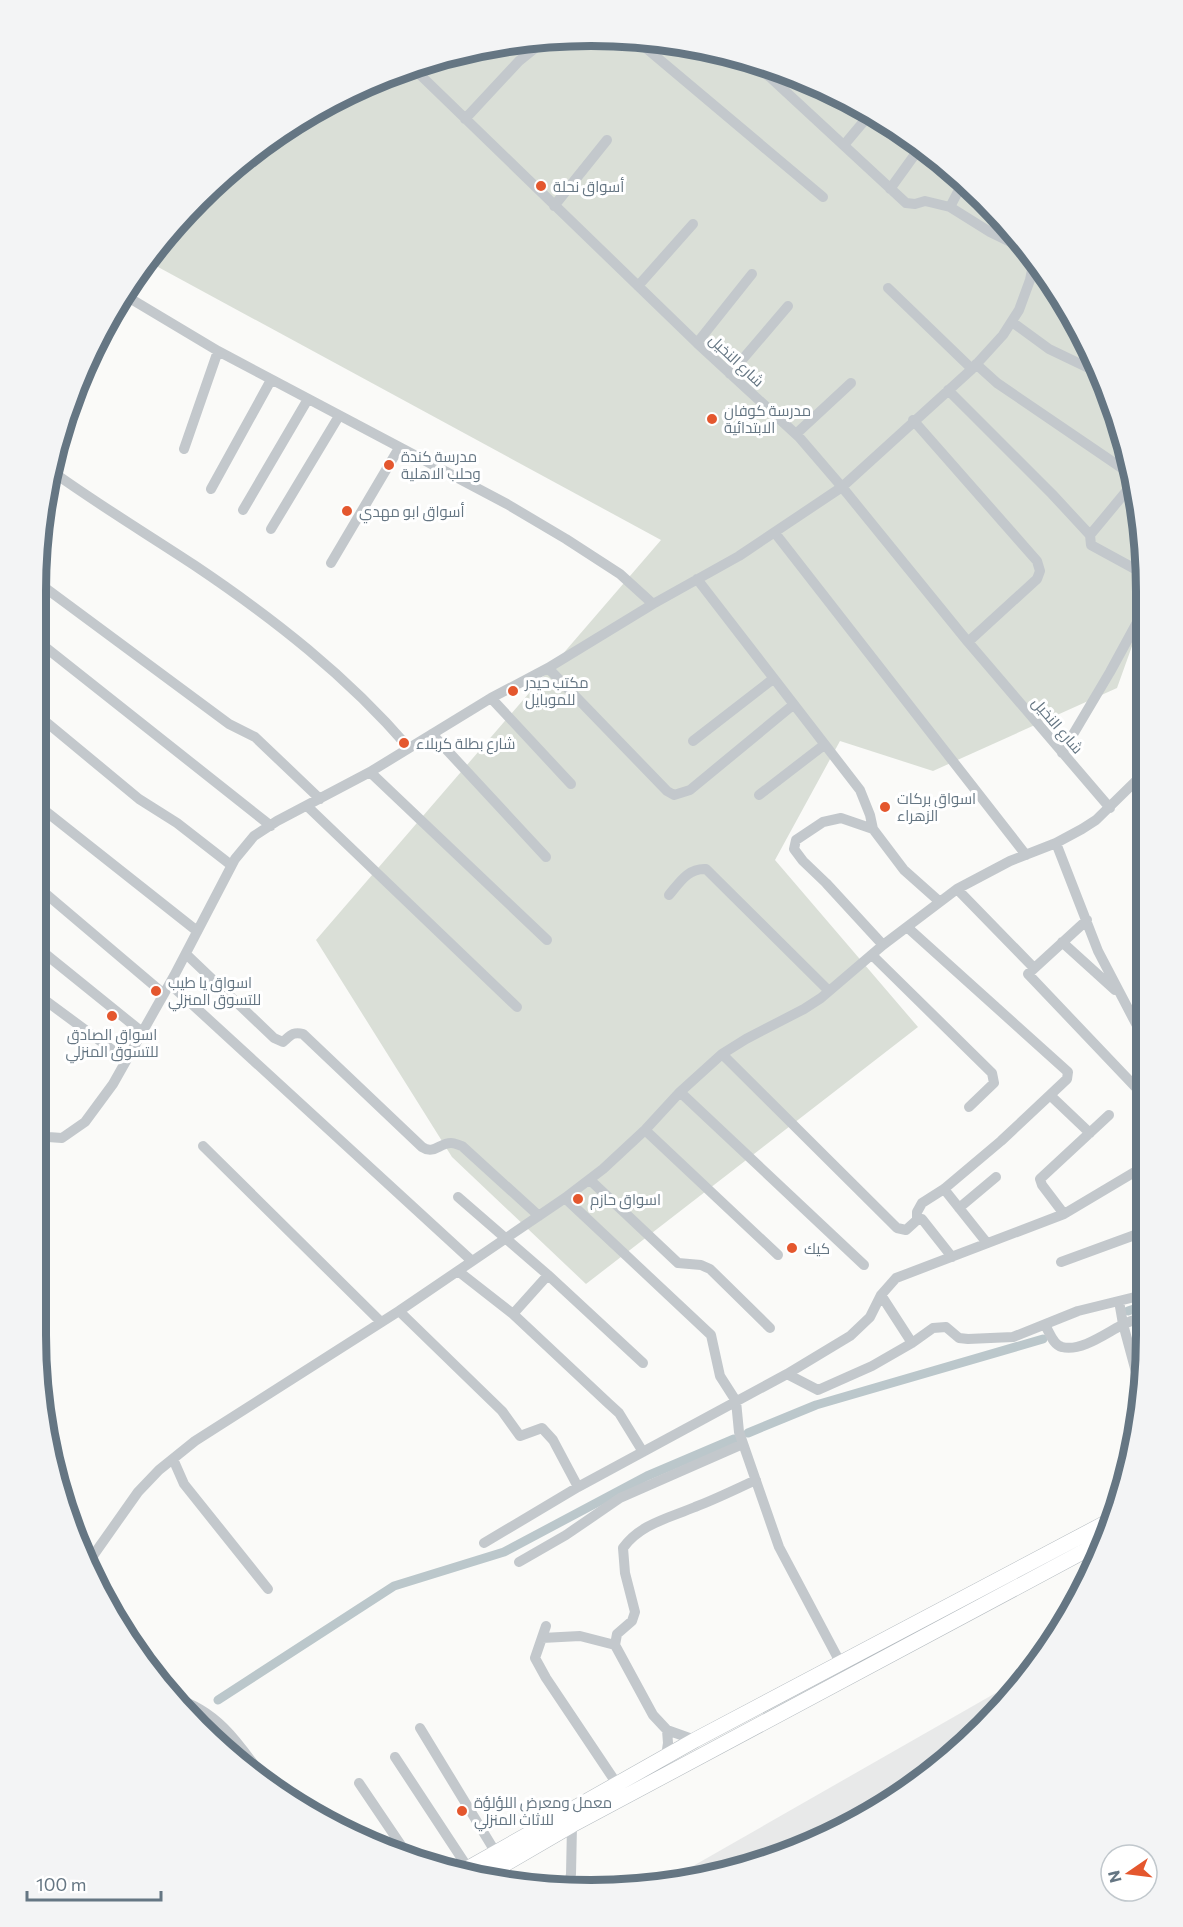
<svg xmlns="http://www.w3.org/2000/svg" width="1183" height="1927" font-family="Commissioner,Cairo,sans-serif">
  <style>
    .built { fill: #e8e9e9 }
    .green { fill: #dadfd7 }
    .lines { fill: none; stroke-linecap: round; stroke-linejoin: round }
    .canal { stroke: #bbc7cb; stroke-width: 9 }
    .secondary-casing { stroke: #b3babf; stroke-width: 16 }
    .street { stroke: #c3c8cc; stroke-width: 10 }
    .secondary { stroke: #fff; stroke-width: 15 }
    .poi-dot { fill: #e4572e; stroke: #fff; stroke-width: 2 }
    .labels { text-anchor: middle; dominant-baseline: central; stroke-width: 6; stroke-linejoin: round; paint-order: stroke }
    .poi-label { font-size: 15px; fill: #657683; stroke: #fff; text-anchor: start }
    .street-label { font-size: 15px; fill: #657683; stroke: #fff }
    .rim { fill: none; stroke: #657683; stroke-width: 8 }
  </style>
  <rect width="100%" height="100%" fill="#fafaf8"/>
  <path class="built" d="M1034,1671L929,1776L770,1862L690,1875L686,1870Z"/>
  <path class="green" d="M627,37L735,55L837,93L929,151L1009,225L1073,314L1128,447L1146,555V607L1117,688L933,771L840,741L775,860L918,1027L586,1284L452,1157L316,940L661,540L147,261L151,254L225,174L313,111L413,66L519,41Z"/>
  <g class="lines">
    <path class="canal" d="M1128,1311L1143,1306
      M748,1433L816,1405L1043,1339
      M218,1700L394,1586L504,1552L647,1476L734,1439"/>
    <defs>
      <path id="secondary" d="M465,1870L695,1740L1113,1519
        M488,1874L572,1825L1107,1539"/>
    </defs>
    <use href="#secondary" class="secondary-casing"/>
    <path class="street" d="M634,38L823,197
      M744,58L771,78L906,203L915,204L925,201L950,207
      M411,66L697,343L799,437L842,487L968,642L1110,808
      M465,119L519,61L545,40
      M844,145L870,114
      M963,182L950,207L990,232L1027,250
      M890,189L921,146
      M554,206L607,140
      M638,286L693,224
      M888,288L972,369
      M126,296L218,351L507,504L566,539L620,574L653,604
      M1012,322L1049,349L1097,372
      M697,343L752,274
      M976,364L997,383L1132,475
      M730,374L788,306
      M948,390L1052,494L1090,535L1091,545L1146,575
      M913,420L1037,561L1040,571L1037,579L968,642
      M796,434L851,383
      M184,449L218,351
      M53,472C99,505 147,534 194,565C273,618 347,676 409,748
      M211,489L271,380
      M243,510L308,399
      M271,529L339,416
      M775,533L1026,855
      M1090,535L1134,482
      M331,563L399,448
      M697,579L860,790L870,815L873,829L904,870L940,902
      M40,584L229,724L255,737L320,799
      M40,643L271,826
      M548,668L667,791L674,795L690,790L793,705
      M491,698L571,784
      M40,717L139,799L177,823L231,865
      M432,734L546,857
      M693,741L773,679
      M1062,753L1110,672L1146,606
      M370,772L547,940
      M759,795L824,745
      M39,806L197,931
      M307,806L517,1007
      M873,829L841,818L823,822L796,840L794,849L803,861L826,883L883,945
      M1056,843L1098,951L1144,1039
      M39,888L164,994
      M957,889L1034,968
      M669,895C680,882 688,868 706,869L829,991
      M1087,920L1028,974L1144,1096
      M907,927L1068,1072L1067,1079L1050,1095L1090,1133
      M1062,942L1115,990
      M38,948L142,1032
      M186,954L274,1038L283,1042C290,1036 293,1031 303,1034L422,1147C434,1155 439,1143 451,1143C455,1143 458,1145 462,1146L539,1216
      M872,955L992,1073L994,1083L969,1107
      M170,984L472,1261
      M38,995L126,1060
      M722,1054L897,1228L906,1230L917,1220L922,1219L952,1257
      M680,1092L864,1265
      M645,1130L778,1255
      M37,1131L48,1137L62,1138L85,1122L113,1084L174,976L235,859L254,836L277,821L370,772L491,698L548,668L653,604L739,556L842,487L972,369L1003,335L1019,310L1030,280L1034,260
      M203,1146L381,1322
      M590,1180L678,1263L701,1265L710,1269L770,1328
      M944,1189L987,1243
      M458,1197L548,1275L643,1363
      M565,1198L711,1335L720,1376L736,1401L739,1432L779,1547L841,1664
      M959,1208L996,1177
      M1064,1214L1042,1185L1040,1179L1109,1115
      M917,1220V1212L922,1203L944,1189L1001,1141L1050,1095
      M1061,1262L1143,1232
      M458,1271L513,1314L608,1403L619,1413L643,1452
      M881,1295L912,1343
      M1119,1301L1123,1324L1136,1372L1139,1378L1142,1379
      M399,1311L502,1411L520,1436L542,1428L553,1440L578,1487
      M513,1314L548,1275
      M1045,1325C1050,1333 1053,1345 1062,1347C1080,1352 1105,1334 1120,1326C1127,1322 1135,1320 1143,1317
      M37,1344L44,1351
      M787,1374L818,1390L872,1366L912,1343L933,1328L946,1327L959,1338L968,1339L1013,1337L1078,1311L1143,1295
      M173,1459L184,1484L268,1589
      M484,1543L578,1487L787,1374L850,1336L870,1317L881,1295L896,1278L1064,1214L1143,1167
      M90,1560L138,1492L159,1470L195,1441L399,1311L565,1198L603,1169L645,1130L680,1092L722,1054L746,1039L804,1009L821,998L883,945L957,889L1010,861L1056,843L1082,829L1096,820L1145,772
      M519,1562L566,1535L620,1498L743,1444
      M546,1626L535,1658L546,1678L617,1784
      M542,1638L580,1636L615,1645
      M176,1699C220,1711 243,1750 268,1784
      M420,1728L496,1853
      M695,1740L667,1730L653,1715L615,1645L617,1634L632,1621L635,1612L625,1573L623,1548C640,1524 669,1518 695,1507C716,1499 736,1489 756,1480
      M666,1756L668,1743L667,1730
      M395,1757L468,1868
      M359,1783L411,1860
      M568,1887L571,1874L572,1825"/>
    <use href="#secondary" class="secondary"/>
  </g>
  <g class="poi-dot">
    <circle cx="541" cy="186" r="6"/>
    <circle cx="712" cy="419" r="6"/>
    <circle cx="389" cy="465" r="6"/>
    <circle cx="347" cy="511" r="6"/>
    <circle cx="513" cy="691" r="6"/>
    <circle cx="404" cy="743" r="6"/>
    <circle cx="885" cy="807" r="6"/>
    <circle cx="156" cy="991" r="6"/>
    <circle cx="112" cy="1016" r="6"/>
    <circle cx="578" cy="1199" r="6"/>
    <circle cx="792" cy="1248" r="6"/>
    <circle cx="462" cy="1811" r="6"/>
  </g>
  <g class="labels">
    <g class="poi-label">
      <text x="553" y="186">أسواق نحلة</text>
      <text x="724" y="410">مدرسة كوفان<tspan x="724" dy="17">الابتدائية</tspan></text>
      <text x="401" y="456">مدرسة كندة<tspan x="401" dy="17">وحلب الاهلية</tspan></text>
      <text x="359" y="511">أسواق ابو مهدي</text>
      <text x="525" y="682">مكتب حيدر<tspan x="525" dy="17">للموبايل</tspan></text>
      <text x="416" y="743">شارع بطلة كربلاء</text>
      <text x="897" y="798">اسواق بركات<tspan x="897" dy="17">الزهراء</tspan></text>
      <text x="168" y="982">اسواق يا طيب<tspan x="168" dy="17">للتسوق المنزلي</tspan></text>
      <text x="112" y="1034" text-anchor="middle">اسواق الصادق<tspan x="112" dy="17">للتسوق المنزلي</tspan></text>
      <text x="590" y="1199">اسواق حازم</text>
      <text x="804" y="1248">كيك</text>
      <text x="474" y="1802">معمل ومعرض اللؤلؤة<tspan x="474" dy="17">للاثاث المنزلي</tspan></text>
    </g>
    <g class="street-label">
      <text transform="translate(737 360) rotate(43)">شارع النخيل</text>
      <text transform="translate(1058 725) rotate(49)">شارع النخيل</text>
    </g>
  </g>
  <path d="M0 0H1183V1927H0ZM591 46H591A545 545 0 0 1 1136 591V1335A545 545 0 0 1 591 1880H591A545 545 0 0 1 46 1335V591A545 545 0 0 1 591 46Z" fill="#f3f4f5" fill-rule="evenodd"/>
  <path class="rim" d="M591 46H591A545 545 0 0 1 1136 591V1335A545 545 0 0 1 591 1880H591A545 545 0 0 1 46 1335V591A545 545 0 0 1 591 46Z"/>
  <g transform="translate(1129 1873) rotate(256)"><circle r="28" fill="#ffffff" stroke="#c1c8cd" stroke-width="1.5"/>
  <path d="M0-4.5L10 22L0 15L-10 22Z" fill="#e4572e"/>
  <text y="-9" font-size="16" font-weight="bold" text-anchor="middle" fill="#657683">N</text>
  </g>
  <path d="M27 1891v9h134v-9" fill="none" stroke="#657683" stroke-width="3"/>
  <text x="36" y="1891" font-size="18" fill="#657683" stroke="#ffffff" stroke-width="4.5" paint-order="stroke">100 m</text>
</svg>
